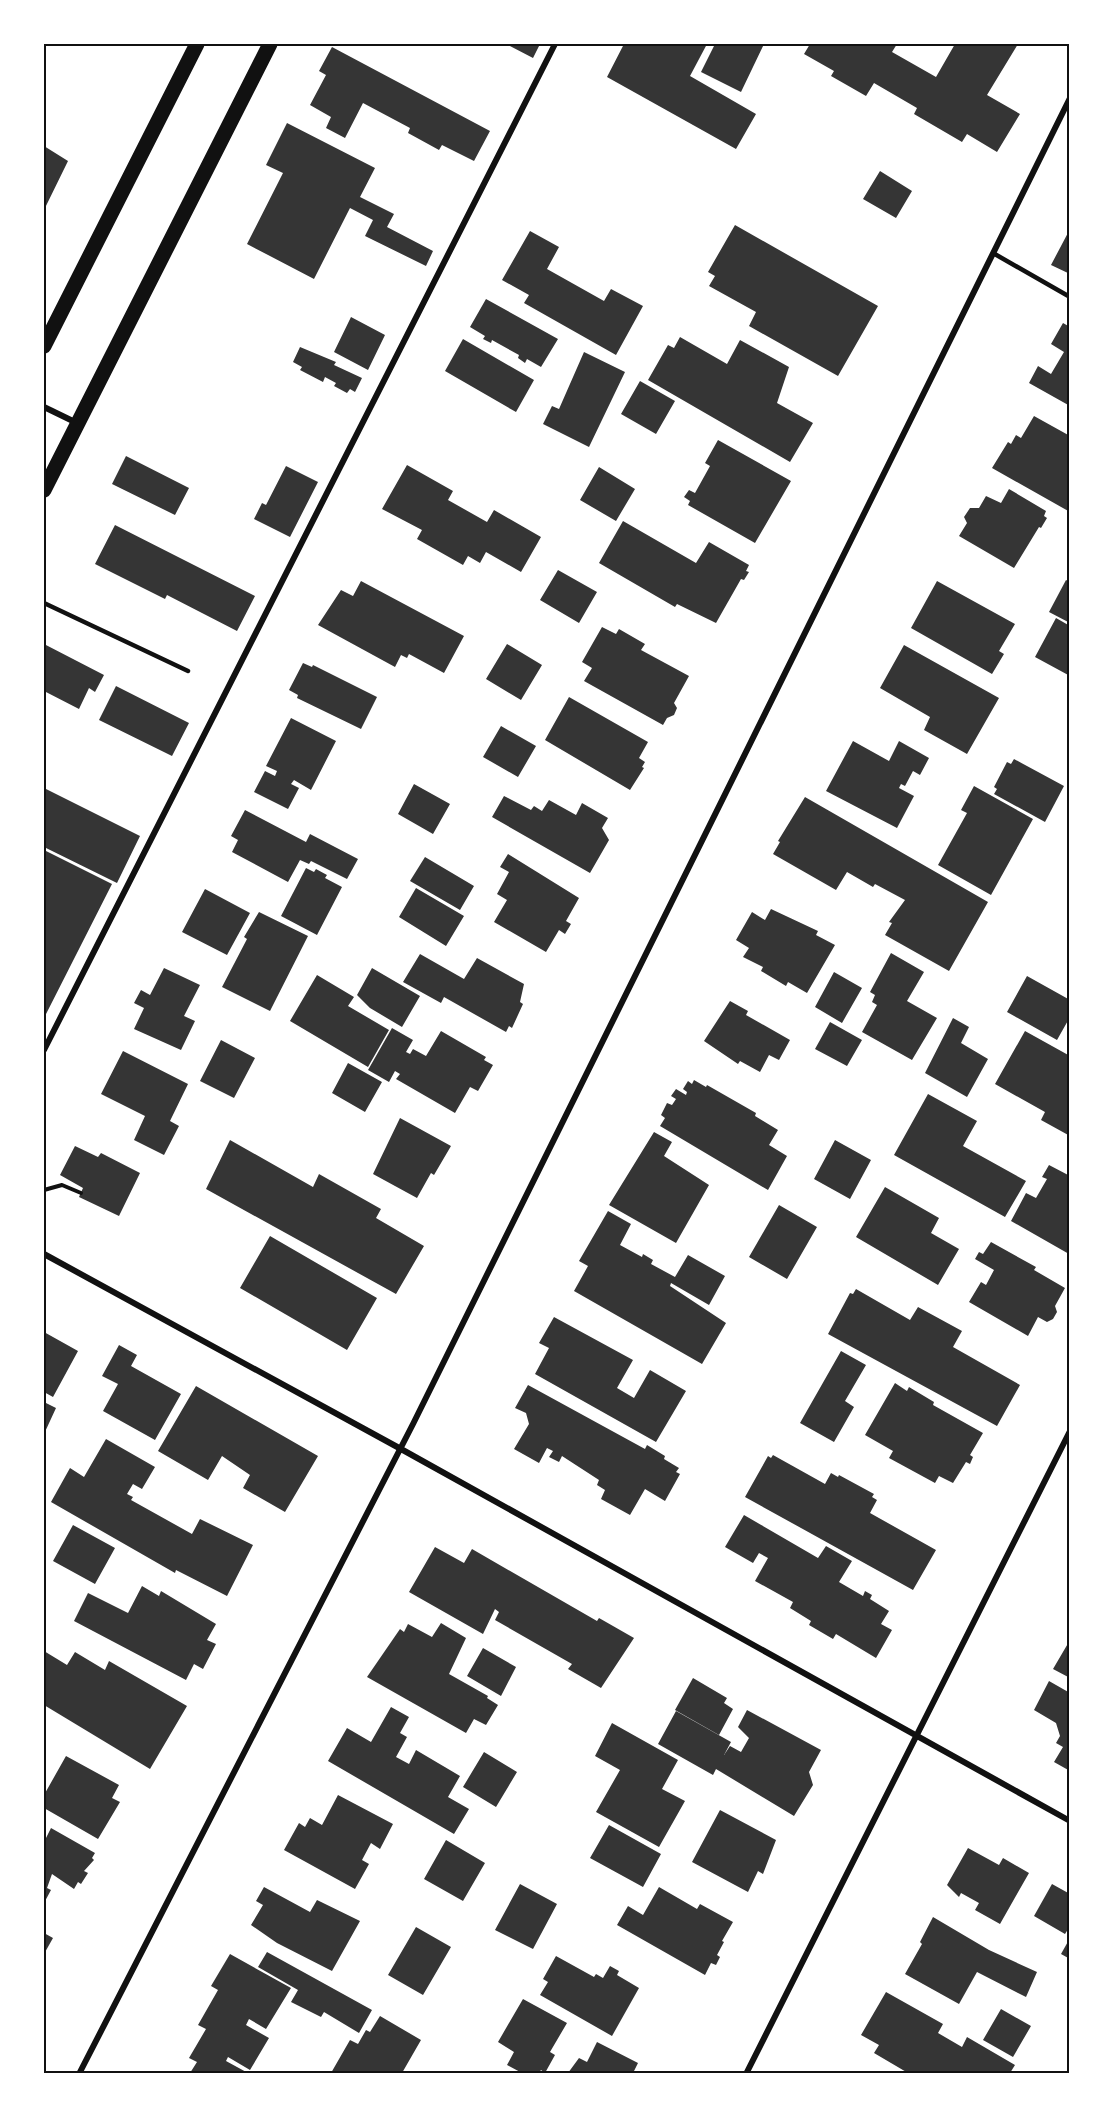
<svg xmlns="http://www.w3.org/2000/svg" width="1113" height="2117" font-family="Lato,sans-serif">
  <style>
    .building { fill: #353535 }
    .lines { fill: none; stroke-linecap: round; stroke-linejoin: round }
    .path { stroke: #111; stroke-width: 4 }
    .service { stroke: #111; stroke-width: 4.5 }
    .minor { stroke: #111; stroke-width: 6 }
    .primary { stroke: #111; stroke-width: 15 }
    .neatline { fill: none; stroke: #111; stroke-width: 2 }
  </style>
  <rect width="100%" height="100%" fill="#fff"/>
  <path class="building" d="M506,44H540L533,58Z
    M624,44H707L690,76L756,114L736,149L607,77Z
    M715,44H764L741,92L701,72Z
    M810,44H897L892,52L936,77L955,44H1018L987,95L1020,114L997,152L967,134L962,142L914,114L917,108L874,83L866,96L831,76L834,71L804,54Z
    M332,47L490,131L474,161L442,145L439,150L408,133L410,128L363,103L345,138L326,128L331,117L310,105L326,75L319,71Z
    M287,123L375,168L360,197L394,214L387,227L433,251L426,266L365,236L373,220L350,208L314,279L247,244L283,173L266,165Z
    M44,146L68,161L44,210Z
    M880,171L912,191L896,218L863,199Z
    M735,225L878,306L838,376L749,326L756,312L709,286L715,276L708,272Z
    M1070,229V274L1051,265Z
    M530,231L559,247L547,269L604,301L611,289L643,306L616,355L524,303L529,295L502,280Z
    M486,299L558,339L541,367L527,359L525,363L518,358L519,355L492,340L491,343L483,339L485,336L470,327Z
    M351,317L385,335L368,370L334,352Z
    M1063,323L1070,327V406L1029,383L1038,366L1051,374L1064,352L1051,344Z
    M680,337L727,364L740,340L789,367L777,403L813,423L790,462L648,380L668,345L674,348Z
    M463,339L534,380L516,412L445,371Z
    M300,347L336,362L334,365L362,378L355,392L350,389L347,393L334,386L336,383L325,377L323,382L300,370L302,367L293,362Z
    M584,352L625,372L589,447L543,424L552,406L559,409Z
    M640,381L675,401L656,434L621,414Z
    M1034,416L1070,436V512L992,468L1008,442L1011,444L1016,435L1021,438Z
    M718,440L791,481L755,543L688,505L690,501L684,497L689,490L695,493L710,466L705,463Z
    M126,456L189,488L175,515L112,484Z
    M407,465L453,491L448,500L487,522L494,510L541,537L521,572L486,552L480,563L468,556L463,565L417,539L422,530L382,509Z
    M286,466L318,482L290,537L254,519L262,503L266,505Z
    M599,467L635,489L616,521L580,500Z
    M1009,489L1046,511L1044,516L1047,518L1041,528L1039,527L1014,568L959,536L967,523L964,517L970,508H979L986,496L1001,503Z
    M623,521L696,563L709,542L749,565L746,571L749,572L744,580L741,579L716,623L677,604L675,607L599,563Z
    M115,525L255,596L237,631L167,595L165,599L95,564Z
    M558,570L597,592L579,623L540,600Z
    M1066,580L1070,582V623L1049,612Z
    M361,581L464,636L444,673L409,654L407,658L401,655L395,667L318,625L341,590L353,596Z
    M937,581L1015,624L999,651L1004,654L992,674L911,628Z
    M1056,618L1070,626V676L1035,657Z
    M602,627L616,634L619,629L645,644L641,650L689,676L674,703L677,708L674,715L667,718L663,725L584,681L592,668L582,662Z
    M44,644L104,675L95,692L89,688L79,709L44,691Z
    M507,644L542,665L521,700L486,679Z
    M904,645L999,698L967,754L924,730L930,717L880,688Z
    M303,663L312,667L313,665L377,697L361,729L297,698L298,695L289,690Z
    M116,686L189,723L172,756L99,720Z
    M569,697L648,742L639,758L645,762L642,767L644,768L630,790L545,740Z
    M291,718L336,741L311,790L294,780L291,784L299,788L288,809L254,792L265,771L275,776L277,771L266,766Z
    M501,726L536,746L518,777L483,757Z
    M853,741L889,761L899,741L929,758L920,775L913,771L905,786L901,784L899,788L914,796L897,828L826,791Z
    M1014,759L1064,786L1045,822L994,794L997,789L994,787L1007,762L1011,764Z
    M414,784L450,804L433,834L398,814Z
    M974,786L1033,819L991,895L938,865L967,813L961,810Z
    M44,788L140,836L117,883L44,847Z
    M504,796L531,810L534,806L542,811L549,800L576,815L582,803L608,818L602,828L609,840L590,873L492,817Z
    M805,797L988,902L949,971L885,935L892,923L889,922L905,900L875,884L873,887L847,872L836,890L773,854L780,842L778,841Z
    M245,810L306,842L310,834L358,859L347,879L311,861L309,864L300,860L288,882L232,852L238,840L231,836Z
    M44,850L112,884L44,1018Z
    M508,854L579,898L566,921L571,924L565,934L559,930L546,952L494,922L507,900L497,894L509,872L500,867Z
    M425,857L474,886L460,910L410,881Z
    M306,868L314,872L316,869L327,875L325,878L342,887L317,935L281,916Z
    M416,888L464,916L446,946L399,917Z
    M205,889L250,913L227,955L182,932Z
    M771,909L818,931L816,935L835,945L807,993L788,982L786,986L761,971L763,967L743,957L749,948L736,940L752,912L765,920Z
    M259,912L308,936L270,1011L222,987L247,939L244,937Z
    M891,953L924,972L907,1001L937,1018L912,1060L862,1032L877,1005L872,1002L875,995L870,992Z
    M420,954L464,979L477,958L524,984L520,1002L523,1004L512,1028L509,1026L506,1032L444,997L441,1003L403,982Z
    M164,968L200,985L184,1016L195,1021L181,1050L134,1029L144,1008L134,1003L141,990L150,995Z
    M372,968L420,996L402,1027L370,1008L357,995Z
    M834,972L862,988L842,1023L815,1007Z
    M317,975L354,997L348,1006L389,1030L368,1067L290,1021Z
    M1027,976L1070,1000V1017L1057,1040L1007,1012Z
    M730,1001L748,1011L746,1015L790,1040L779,1060L769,1055L760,1072L740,1061L738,1064L704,1041Z
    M953,1018L969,1027L961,1043L988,1059L967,1097L925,1073Z
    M830,1022L862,1040L847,1066L815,1049Z
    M392,1028L413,1040L406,1052L410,1054L413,1049L426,1056L441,1031L486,1057L484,1060L493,1065L478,1091L470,1087L455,1113L396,1079L400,1074L395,1071L389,1082L368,1070Z
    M1025,1031L1070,1056V1136L1041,1120L1045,1112L995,1084Z
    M221,1040L255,1058L234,1098L200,1081Z
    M123,1051L188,1084L170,1121L179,1126L164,1155L134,1140L145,1116L101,1094Z
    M348,1063L382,1082L365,1112L332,1093Z
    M694,1080L706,1087L707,1085L756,1113L755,1116L778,1130L769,1145L787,1156L768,1190L660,1126L665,1118L661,1115L667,1103L672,1105L676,1099L671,1096L676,1089L686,1095L687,1092L683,1089L688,1081L692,1084Z
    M928,1094L977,1121L963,1146L1026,1181L1005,1217L894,1155Z
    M400,1118L451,1146L434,1175L431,1173L417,1198L373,1174Z
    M654,1132L672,1142L664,1156L709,1185L676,1243L609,1205Z
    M230,1140L313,1187L319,1174L381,1209L376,1218L424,1246L396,1294L206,1189Z
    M835,1140L871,1160L850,1199L814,1179Z
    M75,1146L98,1157L101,1153L140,1173L119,1216L79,1197L83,1188L60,1175Z
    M1049,1165L1070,1176L1069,1254L1011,1221L1026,1193L1036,1198L1047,1179L1042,1177Z
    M885,1187L939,1218L931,1233L959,1249L938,1285L856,1237Z
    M779,1205L817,1227L787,1279L749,1257Z
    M608,1211L631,1224L620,1245L642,1257L643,1254L653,1260L651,1264L675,1277L688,1255L725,1276L709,1305L671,1283L670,1286L726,1323L702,1364L574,1291L588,1266L579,1261Z
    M270,1236L377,1298L347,1350L240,1288Z
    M991,1242L1036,1267L1034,1270L1065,1288L1055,1306L1057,1312L1053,1319L1047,1322L1038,1317L1028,1336L969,1302L981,1282L986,1285L994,1270L975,1259L979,1252L983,1254Z
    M856,1289L910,1320L918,1307L962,1331L953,1347L1020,1385L997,1426L828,1334L850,1293L853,1294Z
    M554,1317L633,1360L617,1388L634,1398L650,1370L686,1391L656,1442L535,1374L549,1348L539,1343Z
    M44,1332L78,1351L53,1397L44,1392Z
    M119,1345L137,1355L131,1366L181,1394L155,1440L103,1411L118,1384L102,1376Z
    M841,1351L866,1365L845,1401L854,1407L834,1442L800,1423Z
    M895,1383L907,1391L909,1387L934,1402L933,1405L983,1433L970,1455L973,1457L970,1464L966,1462L953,1483L939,1476L935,1483L889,1458L893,1451L865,1435Z
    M528,1385L645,1449L647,1445L665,1456L664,1459L679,1468L676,1472L680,1474L665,1501L645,1489L630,1515L601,1499L605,1490L597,1485L599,1480L562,1456L559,1462L549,1457L553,1451L547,1448L539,1463L514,1449L529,1424L526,1413L515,1408Z
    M196,1386L318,1456L285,1512L243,1488L250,1475L222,1456L208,1480L158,1451Z
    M44,1402L56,1408L44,1434Z
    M106,1439L155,1467L142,1489L133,1484L127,1494L133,1497L131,1500L192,1534L200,1519L253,1545L227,1596L176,1570L175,1573L51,1502L70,1468L84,1477Z
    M773,1455L825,1484L831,1473L838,1477L839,1475L874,1494L872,1497L877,1500L870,1513L936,1550L913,1590L745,1497L768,1456L771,1458Z
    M744,1515L818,1558L826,1546L852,1561L839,1582L863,1596L865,1591L872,1595L870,1599L889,1611L881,1624L892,1630L876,1658L836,1634L833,1639L809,1625L811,1621L790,1608L793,1602L755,1581L768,1558L759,1553L753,1563L725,1547Z
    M73,1525L115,1548L95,1584L53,1561Z
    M435,1547L464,1563L472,1549L597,1621L599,1618L634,1638L601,1688L568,1669L572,1664L495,1620L499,1612L495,1609L483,1634L409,1592Z
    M142,1586L159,1596L161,1591L216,1624L207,1640L216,1644L203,1669L194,1664L186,1680L74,1621L88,1593L128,1613Z
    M441,1623L466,1638L449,1674L488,1696L487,1698L498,1705L486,1725L474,1719L466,1733L367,1677L400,1629L404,1632L408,1624L432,1637Z
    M1070,1640V1678L1053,1669Z
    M483,1648L516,1667L501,1696L467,1676Z
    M44,1651L67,1665L75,1652L105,1670L109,1661L187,1706L150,1769L44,1705Z
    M693,1678L727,1698L724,1703L733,1709L719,1735L675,1710Z
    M1049,1681L1070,1693V1771L1054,1762L1063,1747L1056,1743L1060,1736L1056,1723L1034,1710Z
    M391,1707L409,1717L400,1733L407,1737L396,1757L409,1764L416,1750L460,1776L448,1797L469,1809L454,1834L328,1761L347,1728L371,1742Z
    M747,1710L821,1750L809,1772L813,1785L794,1816L716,1769L713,1775L658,1744L676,1711L731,1742L724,1755L730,1746L741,1752L749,1738L738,1727Z
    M612,1723L678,1760L662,1789L685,1801L659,1847L596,1812L620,1770L595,1756Z
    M484,1752L517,1772L496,1807L463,1787Z
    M66,1756L119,1785L112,1798L120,1802L98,1839L44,1808V1795Z
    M338,1795L393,1824L380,1849L371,1843L362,1860L369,1864L355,1889L284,1850L299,1823L305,1827L310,1818L322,1825Z
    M720,1810L776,1840L763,1874L758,1871L748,1892L692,1862Z
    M609,1825L661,1854L643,1887L590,1858Z
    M51,1828L95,1853L92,1858L94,1860L84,1871L88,1873L81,1884L78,1882L74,1889L52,1874L47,1888L51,1890L44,1903V1842Z
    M446,1840L485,1863L463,1901L424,1879Z
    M968,1848L999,1865L1003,1858L1029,1873L1000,1924L975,1910L979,1903L961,1893L959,1897L947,1885Z
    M520,1884L557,1904L533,1949L495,1930Z
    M1052,1884L1070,1894V1926L1065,1934L1034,1916Z
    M264,1887L310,1912L317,1900L360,1921L332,1971L277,1943L251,1925L263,1905L256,1901Z
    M659,1887L697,1909L700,1904L733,1922L722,1941L724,1942L717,1955L720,1957L716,1965L711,1963L705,1975L617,1925L628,1906L643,1915Z
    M933,1917L989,1950L1037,1972L1026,1997L977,1972L959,2004L905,1974L922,1944L920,1942Z
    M416,1927L451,1947L423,1995L388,1975Z
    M44,1933L53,1938L44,1954Z
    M1070,1938V1959L1061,1954Z
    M267,1952L372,2010L359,2033L324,2012L321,2017L291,2002L298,1990L258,1967Z
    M230,1954L291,1988L266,2029L249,2019L246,2025L269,2038L250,2070L228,2057L226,2061L248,2073H190L197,2062L189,2058L206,2029L198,2025L218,1990L211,1986Z
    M556,1956L594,1977L596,1974L603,1978L610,1966L619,1971L617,1975L639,1988L612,2036L540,1995L548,1982L543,1979Z
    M886,1992L943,2024L938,2033L962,2047L967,2037L1015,2065L1010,2073H908L874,2053L879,2045L861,2035Z
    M523,1999L567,2023L550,2052L555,2055L545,2073L541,2070L539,2073H522L507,2065L514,2052L498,2042Z
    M1001,2009L1031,2026L1013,2057L983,2040Z
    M380,2016L421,2040L402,2073H331L350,2040L358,2044L366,2030L370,2032Z
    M597,2042L638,2063L633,2073H568L579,2058L587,2062Z"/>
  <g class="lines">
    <path class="path" d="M44,1190L62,1185L81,1193"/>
    <path class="service" d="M993,253L1070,297
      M44,603L188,671"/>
    <path class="minor" d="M44,407L77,423
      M44,1050L555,44
      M44,1254L401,1449L1070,1821
      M79,2074L413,1424L1070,98
      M746,2074L1070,1431"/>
    <path class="primary" d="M44,346L197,44
      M44,490L270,44"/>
  </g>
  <rect width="1113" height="2117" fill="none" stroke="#ffffff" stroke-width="90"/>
  <rect x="45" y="45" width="1023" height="2027" class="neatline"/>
</svg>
